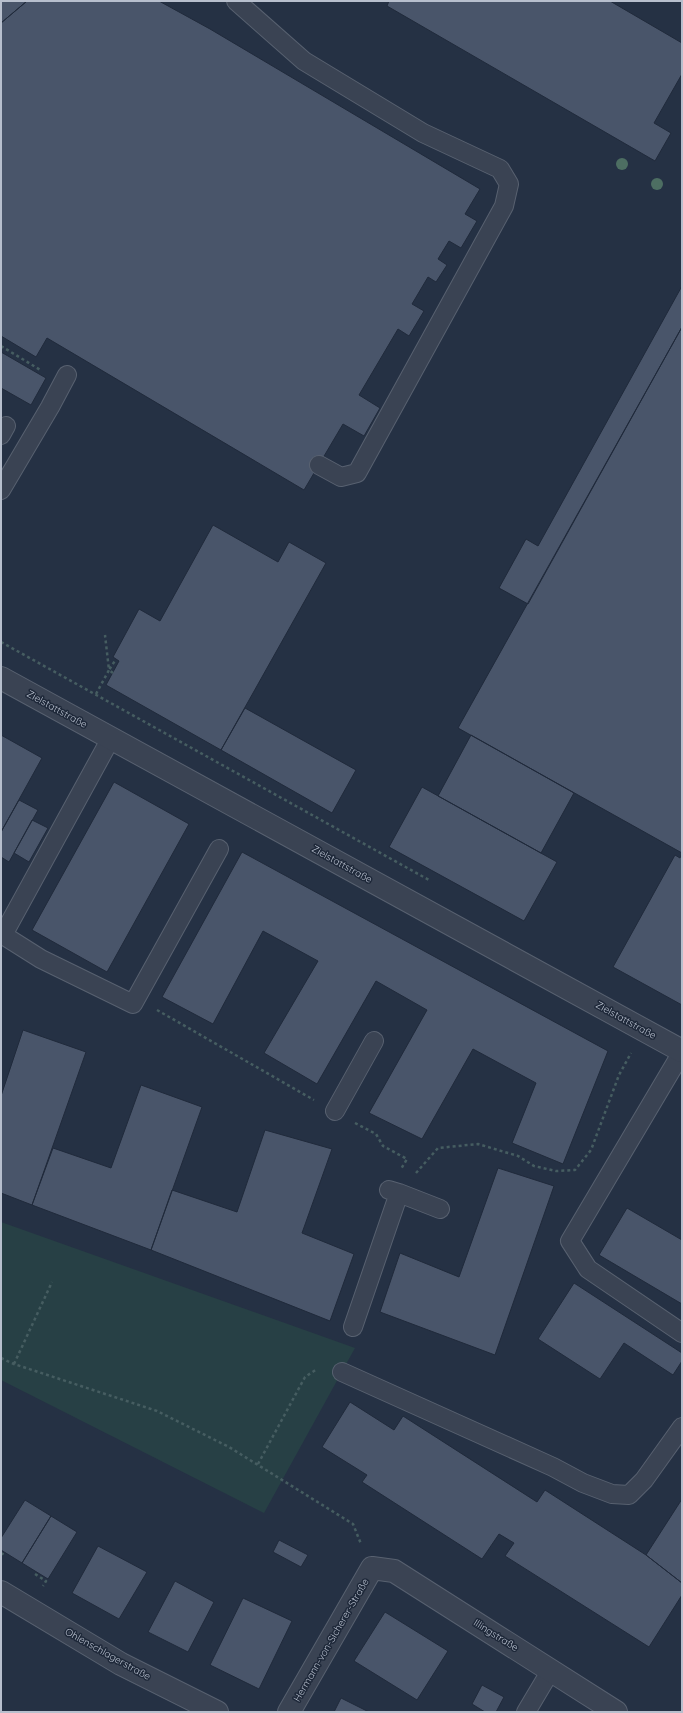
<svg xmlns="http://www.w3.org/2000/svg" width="683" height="1713" font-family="Quicksand,sans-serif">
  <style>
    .green { fill: #274045 }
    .building { fill: #49556a; stroke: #202a3b }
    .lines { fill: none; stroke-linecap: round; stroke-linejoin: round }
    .service-casing { stroke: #586170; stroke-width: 20 }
    .minor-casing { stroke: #586170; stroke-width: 24 }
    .path { stroke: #465d61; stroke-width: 2.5; stroke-dasharray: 3 3; stroke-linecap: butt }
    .service { stroke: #3a4353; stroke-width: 18 }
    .minor { stroke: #3a4353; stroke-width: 22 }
    .tree { fill: #4d6e62 }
    .labels { text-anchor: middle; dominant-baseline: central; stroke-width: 3; stroke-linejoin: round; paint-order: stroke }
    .street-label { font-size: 10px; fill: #b7bfcd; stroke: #1e2839 }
  </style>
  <rect width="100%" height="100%" fill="#253144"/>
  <path class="green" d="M1,1222L355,1348L264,1513L1,1380Z"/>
  <path class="building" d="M1,1H27L1,23Z
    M27,1H159L210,29L480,189L465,214L477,221L461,248L449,241L438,259L447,265L436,282L428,277L412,304L424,311L409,336L398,329L359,395L380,408L364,436L343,424L304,490L47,338L36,357L1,336V23Z
    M389,1H610L682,43V74L654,123L671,133L655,161L387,6Z
    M682,286V327L528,604L499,588L526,539L538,546Z
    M682,327V853L458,728Z
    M1,352L46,378L31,405L1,388Z
    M213,525L278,562L289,542L326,563L221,750L106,685L119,661L113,657L139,609L160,621Z
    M245,708L356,770L332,813L221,750Z
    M1,735L42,758L1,832Z
    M471,735L574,793L541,853L438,796Z
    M114,782L189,824L107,972L32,930Z
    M422,787L557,862L524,921L389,847Z
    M19,800L38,810L9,862L1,857V832Z
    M32,820L48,828L29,862L14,853Z
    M242,852L608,1051L563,1164L512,1143L536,1083L473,1049L422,1139L369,1113L427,1010L376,981L317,1084L264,1053L318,961L263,931L213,1024L162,997Z
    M682,853V1005L613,967L675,855L680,858Z
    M23,1030L86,1052L32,1205L1,1193V1096Z
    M141,1085L202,1107L151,1250L32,1205L53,1148L111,1168Z
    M265,1130L332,1149L302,1233L354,1254L330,1321L151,1250L172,1190L237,1212Z
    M498,1168L554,1186L495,1355L380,1312L400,1253L459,1277Z
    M627,1208L682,1240V1304L599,1255Z
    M574,1283L682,1353V1361L673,1375L624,1343L600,1379L538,1339Z
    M350,1402L394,1430L403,1416L537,1502L545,1490L646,1555L682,1583V1595L649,1647L505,1556L514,1543L499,1534L482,1559L362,1482L367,1475L322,1447Z
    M682,1499V1583L646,1555Z
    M25,1500L51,1516L22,1563L1,1550V1538Z
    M51,1516L77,1532L48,1579L22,1563Z
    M279,1540L308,1555L301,1567L273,1552Z
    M98,1546L147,1572L119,1619L72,1593Z
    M175,1581L214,1602L188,1652L148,1632Z
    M243,1598L292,1621L259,1689L210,1665Z
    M385,1612L448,1651L417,1700L354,1661Z
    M482,1685L504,1697L496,1712H485L472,1704Z
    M341,1698L369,1712H334Z"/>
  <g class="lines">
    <defs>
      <path id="service" d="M236,1L304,61L423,133L500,169L509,184L504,206L357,473L341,477L319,465
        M1,435L6,426
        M1,490L50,407L67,375
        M111,738L3,935L41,959L133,1004L219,849
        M682,1052L570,1241L588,1269L682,1333
        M335,1111L374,1041
        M399,1193L440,1209
        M353,1327L399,1193L389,1190
        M342,1372L553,1467L583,1483L612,1494L629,1495L644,1480L682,1427
        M526,1712L551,1670"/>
      <path id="minor" d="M1,678L682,1051
        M1,1592L121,1664L217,1712
        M289,1712L372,1568L394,1571L616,1712"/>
    </defs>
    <use href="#service" class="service-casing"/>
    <use href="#minor" class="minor-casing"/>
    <path class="path" d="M1,346L42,371
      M1,642L429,880
      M113,673L109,670L116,659
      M96,694L109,670L105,635
      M157,1010L314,1100
      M355,1123L376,1134L383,1146L407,1159L401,1169
      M416,1173L438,1148L478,1144L518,1156L534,1166L556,1171L575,1170L591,1150L619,1075L631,1053
      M1,1358L14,1364L157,1411L229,1447L353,1524L361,1544
      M14,1364L52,1282
      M258,1464L305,1377L317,1369
      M1,1553L6,1556
      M35,1574L46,1581L43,1586"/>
    <use href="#service" class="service"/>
    <use href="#minor" class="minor"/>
  </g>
  <g class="tree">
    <circle cx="622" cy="164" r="6"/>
    <circle cx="657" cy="184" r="6"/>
  </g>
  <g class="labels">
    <g class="street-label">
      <text transform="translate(57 709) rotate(29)">Zielstattstraße</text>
      <text transform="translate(342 864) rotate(29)">Zielstattstraße</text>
      <text transform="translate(626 1020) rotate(29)">Zielstattstraße</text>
      <text transform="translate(496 1635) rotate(32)">Illingstraße</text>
      <text transform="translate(331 1640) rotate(-60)">Hermann-von-Sicherer-Straße</text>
      <text transform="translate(108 1654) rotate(29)">Ohlenschlagerstraße</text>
    </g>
  </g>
  <rect width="683" height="1713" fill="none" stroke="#b7bfcd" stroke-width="4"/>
</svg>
